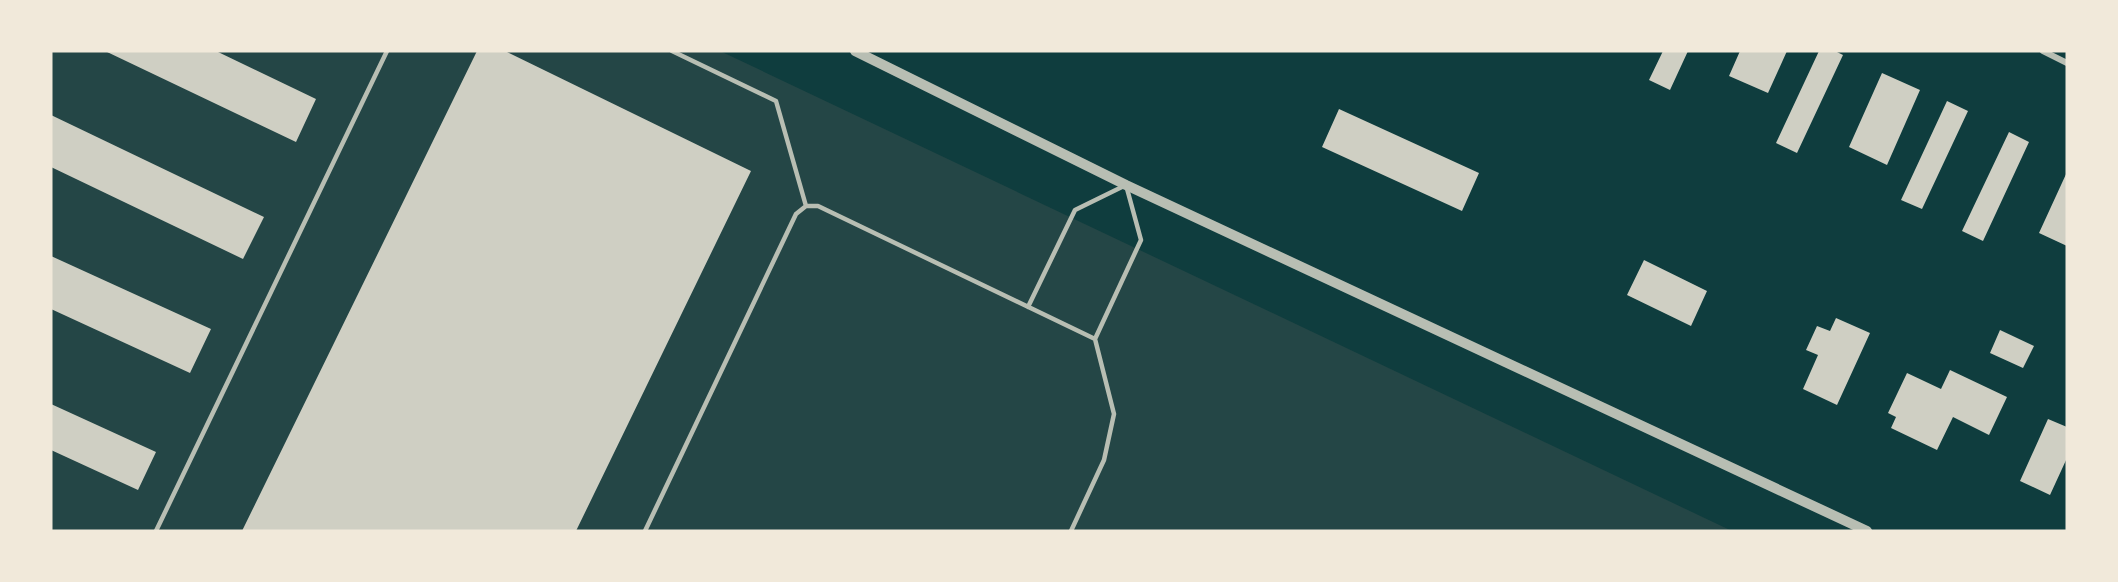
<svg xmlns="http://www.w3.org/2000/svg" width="2118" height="582" font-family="'Golos Text',sans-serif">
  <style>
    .green { fill: #244646 }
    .building { fill: #cfcfc3 }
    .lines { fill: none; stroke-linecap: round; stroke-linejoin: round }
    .service { stroke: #b8beb3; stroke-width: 4.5 }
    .minor { stroke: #b8beb3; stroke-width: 6 }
    .tertiary { stroke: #b8beb3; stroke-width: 10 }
  </style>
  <rect width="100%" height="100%" fill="#0f3d3e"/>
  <path class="green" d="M51,51H720L1732,531H51Z"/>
  <path class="building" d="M105,51H216L316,99L296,142Z
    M477,51H505L751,171L576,531H242Z
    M1663,51H1688L1670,90L1649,80Z
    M1740,51H1787L1768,93L1729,76Z
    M1819,51H1835L1843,55L1797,153L1776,143Z
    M1882,73L1920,90L1887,165L1849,147Z
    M1947,101L1968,111L1922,209L1901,200Z
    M1339,109L1479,173L1462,211L1322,147Z
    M51,115L264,217L243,259L51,167Z
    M2009,132L2029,142L1983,241L1962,231Z
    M2067,172V246L2039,233Z
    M51,256L211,329L190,373L51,309Z
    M1644,260L1707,291L1691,326L1627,295Z
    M1836,318L1870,333L1837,405L1803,389L1818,355L1806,350L1817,326L1830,331Z
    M2000,330L2034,346L2023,368L1990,353Z
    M1950,370L2007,397L1989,435L1953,417L1937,450L1891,428L1896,417L1888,413L1907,373L1941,389Z
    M51,404L156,452L138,490L51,450Z
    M2048,419L2067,427V458L2050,495L2020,481Z"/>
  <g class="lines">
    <path class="service" d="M672,51L776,101L806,206
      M1028,307L1075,210L1126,185L1141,240L1095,339
      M156,531L387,51
      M645,531L796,214L806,206H818L1095,339
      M1071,531L1104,460L1114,414L1095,339"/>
    <path class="minor" d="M2043,51L2067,63"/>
    <path class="tertiary" d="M855,51L1126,185L1867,531"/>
  </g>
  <rect width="2118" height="582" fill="none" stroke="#f1e9da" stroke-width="105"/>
</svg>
